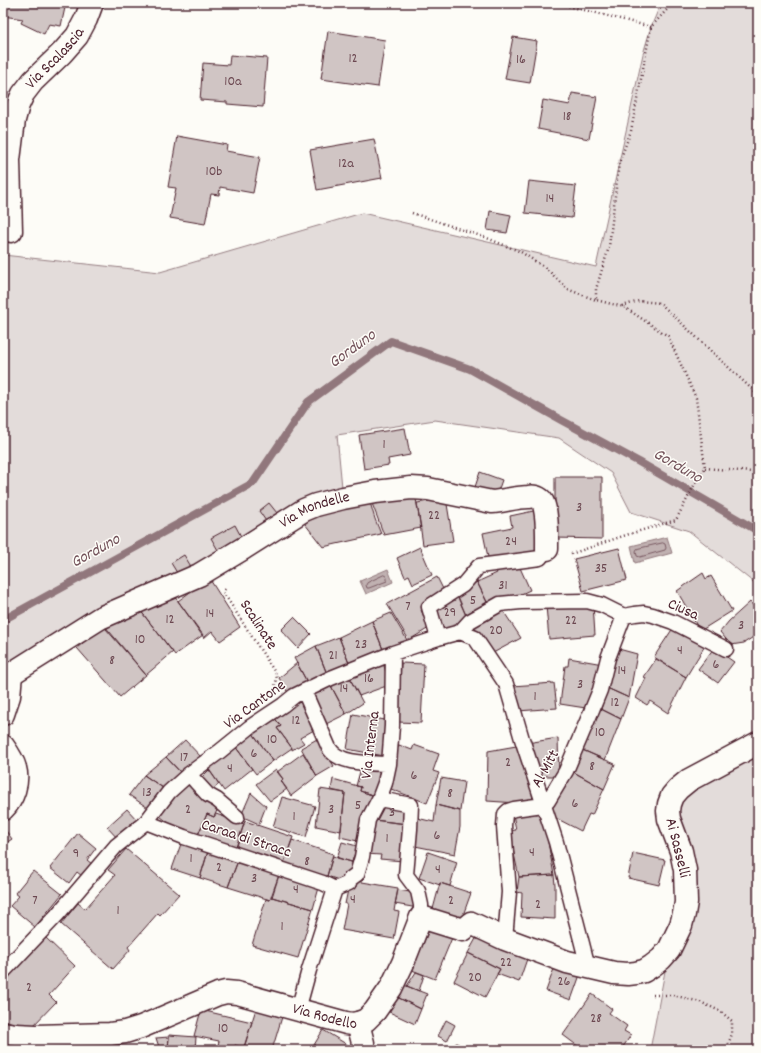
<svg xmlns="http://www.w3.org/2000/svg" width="761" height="1053" font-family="Dekko,sans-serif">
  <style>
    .green { fill: #e3dcda; stroke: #967e82 }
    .water { fill: #c0b1b1; stroke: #91777b }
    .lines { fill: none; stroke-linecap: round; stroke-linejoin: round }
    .shore { stroke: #795961; stroke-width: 1 }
    .stream { stroke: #91777b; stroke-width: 8 }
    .building { fill: #d0c5c4; stroke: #4a1f2b }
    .lane-casing { stroke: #4a1f2b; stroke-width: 17 }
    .street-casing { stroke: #4a1f2b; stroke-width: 25 }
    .path { stroke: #4a1f2b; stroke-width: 2.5; stroke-dasharray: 1 3; stroke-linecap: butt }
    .lane { stroke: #fdfcf7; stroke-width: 14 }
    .street { stroke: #fdfcf7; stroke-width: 22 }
    .labels { text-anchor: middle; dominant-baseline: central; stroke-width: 3; stroke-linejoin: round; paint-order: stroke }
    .number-label { font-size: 14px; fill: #6c4851 }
    .street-label { font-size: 16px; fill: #4a1f2b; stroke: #fdfcf7 }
    .water-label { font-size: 17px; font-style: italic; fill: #73525a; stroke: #fdfcf7 }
  </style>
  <rect width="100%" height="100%" fill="#fdfcf7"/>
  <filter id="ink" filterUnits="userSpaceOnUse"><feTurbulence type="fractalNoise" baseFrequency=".025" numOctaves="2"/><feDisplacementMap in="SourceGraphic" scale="8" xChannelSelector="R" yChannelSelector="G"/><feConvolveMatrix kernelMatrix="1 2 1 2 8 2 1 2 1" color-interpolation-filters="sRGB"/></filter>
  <g filter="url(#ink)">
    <path class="green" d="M661,3H758V586L689,531L631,512L611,473L559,438L435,420L337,435L343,498L3,678V255L160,272L362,213L596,267L643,54L651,27Z
      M758,743V1050H650L669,950L681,925L669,804Z"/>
    <path class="water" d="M667,537L672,553L635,563L631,546Z
      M388,569L393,582L366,594L360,581Z"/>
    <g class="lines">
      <path class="shore" d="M663,543L665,544L666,548L665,550L640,557L637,556L636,551L637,549Z
        M384,575L386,576L387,578V581L369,588H367L366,585L367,583Z"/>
      <path class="stream" d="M3,620L253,483L308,402L391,341L470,369L561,420L639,462L758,531"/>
    </g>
    <path class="building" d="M3,3H66L61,26L49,24L44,34L21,23L23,19L3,16Z
      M328,31L385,40L378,87L321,79Z
      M513,37L537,41L530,83L505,79Z
      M230,55L267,58L263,107L227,104V102L200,100L203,63L229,65Z
      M572,93L597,97L589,139L538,129L543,100L570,105Z
      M177,136L227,145L226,151L260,157L253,193L220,187L219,195L211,194L205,224L170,218L176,188L168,187Z
      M374,139L382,178L317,190L310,150Z
      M529,181L576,186L572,218L525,213Z
      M490,211L511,215L507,233L487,230Z
      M405,428L410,455L388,459L389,465L364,469L359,435Z
      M480,472L502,480L496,497L474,490Z
      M555,477H602V539L555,538Z
      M415,493L421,528L384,535L370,498Z
      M446,498L453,541L423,545L417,503Z
      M369,499L375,519L381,534L323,547L305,524L301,515Z
      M269,503L281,518L270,527L259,511Z
      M538,510V552L489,562L483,533L512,527L510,516Z
      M235,525L245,544L222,557L211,538Z
      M420,547L432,575L413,584L409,575L405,577L397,558Z
      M619,548L627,580L583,591L574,559Z
      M184,555L192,568L179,576L171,563Z
      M517,561L530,590L490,608L477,582L497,573L496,571Z
      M703,573L706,579L711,576L732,611L700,631L677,591Z
      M437,577L446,595L421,610L429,628L409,640L387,604Z
      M209,578L240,627L220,641L212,631L204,638L178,601Z
      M477,582L490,608L468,620L457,594Z
      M169,591L178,601L203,635L175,655L136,605Z
      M455,591L468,620L445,632L433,606Z
      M750,602L758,611V634L744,643L731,645L720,632L729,621Z
      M593,604L595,635L549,639L546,606Z
      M136,605L173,652L146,675L106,629Z
      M500,606L521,638L493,653L470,623Z
      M391,613L407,640L384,652L372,621Z
      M294,617L311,634L298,648L281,630Z
      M372,621L384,652L350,666L339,637Z
      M104,625L146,675L120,697L77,648Z
      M675,625L706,644L686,677L654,657Z
      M339,637L350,666L327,674L316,646Z
      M316,646L327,674L307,682L294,658Z
      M615,648L637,654L629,698L607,688Z
      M714,648L734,662L718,683L698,669Z
      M569,658L603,664L592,709L560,704L565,666H568Z
      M656,659L686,677L668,713L650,701L647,705L636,698L646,678L644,677Z
      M383,662L389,685L359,696L347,673Z
      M297,663L307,682L290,696L279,678Z
      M401,663L424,664L421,723L398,722Z
      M347,673L363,703L346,714L329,682Z
      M329,682L346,714L326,724L309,693Z
      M554,683L557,708L518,711L512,686Z
      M607,688L629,698L621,719L601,709Z
      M300,696L319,727L300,738L304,743L292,750V748L277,728L281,726L273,716Z
      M595,706L621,719L605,760L578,748Z
      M353,714L390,721L384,756L347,749Z
      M273,716L281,726L277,728L292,748L273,761L252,732Z
      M252,732L273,761L256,774L234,745Z
      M558,738L559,776H536L527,743Z
      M317,739L334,766L317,776L301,748Z
      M185,740L202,758L183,775L166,757Z
      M399,745L412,750L414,745L439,754L433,771L439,773L427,803L391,789L393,782L388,780L389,770Z
      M522,745L531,775L533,804L487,801L488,751Z
      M235,746L252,769L224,791L208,768Z
      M578,748L615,764L604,789L570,770Z
      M303,753L317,776L291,796L281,781L283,779L277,772Z
      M166,757L183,775L166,790L144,775Z
      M362,764L386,770L378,797L360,791L361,787L356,786Z
      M276,769L283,779L281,781L287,789L270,801L256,784Z
      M209,770L219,784L208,794L197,782Z
      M570,770L604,789L592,815L589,814L581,831L550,815L557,794Z
      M144,775L166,790L151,810L129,795Z
      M187,778L219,806L214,817L207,814L197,837L179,831L156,813Z
      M441,778L464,782L460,811L436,805Z
      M333,779L361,787L360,791L378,797L362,842L340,837L345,793L331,790Z
      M320,789L345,793L341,831L316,826Z
      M251,793L266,806L259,824L241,816Z
      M282,797L315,806L306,837L273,827Z
      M379,801L409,805L407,824L374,820Z
      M436,805L460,811V827L455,854L415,846L417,818L434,822Z
      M127,809L138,821L118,839L107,827Z
      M542,809L554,875L519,877L509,831L516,830L513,814Z
      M207,814L214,817L216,814L244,824L235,852L197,837Z
      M374,820L407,824L403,861L380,859L381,855L366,854Z
      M245,821L293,837L282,868L235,850Z
      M6,831L12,839L3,845V833Z
      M78,833L96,848L87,860L92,864L82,876L77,872L69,883L50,868Z
      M292,840L333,854L326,880L282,868Z
      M182,841L209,848L200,878L172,869Z
      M342,842L357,846L352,862L337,858Z
      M209,848L239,858L228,887L200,878Z
      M126,849L179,894L160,915L158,913L128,947L130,950L113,969L61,924L78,903L85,909L115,875L108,870Z
      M428,852L457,862L450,886L440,883V885L419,878Z
      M633,853L665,860L659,885L628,878Z
      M333,856L354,863L348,883L327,876Z
      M239,858L280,872L270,900L228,887Z
      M33,871L62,894L35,927L10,906L19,896L15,893Z
      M280,872L320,884L313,909L272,897Z
      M554,875L555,885V919L521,917L522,893L517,892L519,877Z
      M350,880L398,888L394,911L399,912L394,939L342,930L347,904H345Z
      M440,883L471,893L462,918L433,909Z
      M398,890L416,893L418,908L395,904Z
      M272,897L313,909L298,958L252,945L266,899L270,900Z
      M429,930L454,933L435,979L412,970Z
      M479,933L528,956L519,982L497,974L500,969L468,953Z
      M44,936L75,966L49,995L56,1002L31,1028L3,1020V981L9,972Z
      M468,953L500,969L485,997L454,981Z
      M556,963L581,972L571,1000L546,991Z
      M416,972L424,975L419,991L407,986Z
      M404,985L427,994L421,1009L397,997Z
      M592,994L612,1009L609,1013L627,1026L624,1031L631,1035L621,1050H583L563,1035Z
      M397,997L421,1009L415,1024L387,1011Z
      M256,1009L282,1017L272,1050H243Z
      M201,1010L252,1022L244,1048L235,1045L234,1050H221L217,1049L219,1041L194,1036Z
      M446,1020L455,1025L447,1041L438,1036Z
      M323,1030L356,1050H311Z
      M169,1035L196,1037L195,1050H168Z
      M88,1036L90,1050H46L43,1039Z
      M169,1037L168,1050H160L156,1038Z
      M14,1038L20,1050H3V1042L7,1045Z
      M456,1043L472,1050H452Z
      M20,1044L44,1045L46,1050H23Z"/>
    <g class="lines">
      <defs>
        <path id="lane" d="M624,616L635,614L644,613L653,615L673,622L726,649
          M460,632L475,638L506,684L522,739L556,842L588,967
          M438,638L429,607L463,585L479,566L540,558L547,549
          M304,691L329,748C339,765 372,763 389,764
          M189,774L196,782L208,795L217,800L237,817
          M379,799L411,805L410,829L406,875L418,891L421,905V917
          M146,822L184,837L323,883L335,889
          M3,972L57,915L116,846L146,822L169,792L189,774L219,752L250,727L283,705L294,696L331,678L393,653L438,638L460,632L470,621L500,604L521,602L587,601L602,605L624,616L608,658L600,690L591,712L566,771L548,801L543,805L514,809L508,811L505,814L504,826L509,892L505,939
          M298,1010L309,970L335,889L349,883L350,879L357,874L362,857L368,820L379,799L385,783L389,764L392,726L393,653"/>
        <g id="street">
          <path id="s1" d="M11,231L9,160L14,120L18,105L23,94L33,81L62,53L77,36L86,19L92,3"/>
          <path id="s2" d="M3,679L100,618L199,575L244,548L304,510L316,505L343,498L375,492L411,488L428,489L492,502C504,501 517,497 529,497C533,496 538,497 541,500C548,505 547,540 547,549"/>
          <path d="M3,714L9,696L11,674"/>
          <path d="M3,746C8,753 13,760 15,768C19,782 13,799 3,809"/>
          <path d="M358,1023L363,1043L362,1050"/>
          <path id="s3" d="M3,1033L16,1035L36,1036L110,1034L125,1032L141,1027L218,994L226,992L237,993L346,1023L353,1024L358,1023L366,1020L375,1011L391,988L403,963L421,917L463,930L471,923L505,939L567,962L614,973L628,974L636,973L644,971L652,966L661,959L669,950L681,925L684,914L686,902L685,870L681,851L669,819L668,811L669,804L672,796L678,789L689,780L758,743"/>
        </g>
      </defs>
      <use href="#lane" class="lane-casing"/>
      <use href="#street" class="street-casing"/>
      <path class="path" d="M557,3L651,27
        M412,213L487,238L521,252L547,269L567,289L596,300
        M622,306L639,301L660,303L758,395
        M705,468L752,472L758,473
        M571,554L623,536L676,520L697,480L705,468L696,398L668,336L624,307L596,300V289L609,247L619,163L631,131L651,27L673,3
        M225,589L223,592L276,674L277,679L275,685
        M653,995H673L700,1002L720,1011L732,1021V1034L726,1050"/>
      <use href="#lane" class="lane"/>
      <use href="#street" class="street"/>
    </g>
  </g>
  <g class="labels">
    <g class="number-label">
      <text x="353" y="59">12</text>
      <text x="521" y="60">16</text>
      <text x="233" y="82">10a</text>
      <text x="567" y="117">18</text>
      <text x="346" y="164">12a</text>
      <text x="214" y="172">10b</text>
      <text x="550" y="199">14</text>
      <text x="384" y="445">1</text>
      <text x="579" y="508">3</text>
      <text x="434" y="516">22</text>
      <text x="511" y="542">24</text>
      <text x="601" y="569">35</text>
      <text x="503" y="586">31</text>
      <text x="473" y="601">5</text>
      <text x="408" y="607">7</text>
      <text x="450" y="613">29</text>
      <text x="210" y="614">14</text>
      <text x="170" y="620">12</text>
      <text x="571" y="621">22</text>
      <text x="741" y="626">3</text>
      <text x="496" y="631">20</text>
      <text x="140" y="640">10</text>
      <text x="361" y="645">23</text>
      <text x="680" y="651">4</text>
      <text x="333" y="656">21</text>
      <text x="112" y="661">8</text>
      <text x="716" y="665">6</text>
      <text x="622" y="671">14</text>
      <text x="369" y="679">16</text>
      <text x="580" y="685">3</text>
      <text x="344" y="689">14</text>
      <text x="535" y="697">1</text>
      <text x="615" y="703">12</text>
      <text x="296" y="721">12</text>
      <text x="600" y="733">10</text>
      <text x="272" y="740">10</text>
      <text x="254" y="754">6</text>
      <text x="184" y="758">17</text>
      <text x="508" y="763">2</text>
      <text x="592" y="767">8</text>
      <text x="230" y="769">4</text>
      <text x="414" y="776">6</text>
      <text x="147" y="793">13</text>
      <text x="450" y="794">8</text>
      <text x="575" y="804">6</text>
      <text x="358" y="806">5</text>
      <text x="188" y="810">2</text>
      <text x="331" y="810">3</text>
      <text x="392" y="813">3</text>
      <text x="294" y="817">1</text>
      <text x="437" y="836">6</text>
      <text x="387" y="839">1</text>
      <text x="532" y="853">4</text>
      <text x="76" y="854">9</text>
      <text x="191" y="859">1</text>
      <text x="307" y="862">8</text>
      <text x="219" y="868">2</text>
      <text x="438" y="870">4</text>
      <text x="254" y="879">3</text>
      <text x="296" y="890">4</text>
      <text x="353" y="900">4</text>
      <text x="35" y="901">7</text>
      <text x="451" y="901">2</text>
      <text x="538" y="905">2</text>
      <text x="118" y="911">1</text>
      <text x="282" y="927">1</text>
      <text x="506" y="963">22</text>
      <text x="475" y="978">20</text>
      <text x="564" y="982">26</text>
      <text x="29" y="988">2</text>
      <text x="596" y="1019">28</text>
      <text x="223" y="1029">10</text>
    </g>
    <g class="street-label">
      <text stroke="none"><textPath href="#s1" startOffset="187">Via Scalascia</textPath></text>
      <text stroke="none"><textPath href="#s2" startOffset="356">Via Mondelle</textPath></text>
      <text transform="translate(683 610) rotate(24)">Ciusa</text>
      <text transform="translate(258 625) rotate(57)">Scalinate</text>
      <text transform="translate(255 705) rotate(-36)">Via Cantone</text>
      <text transform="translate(371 745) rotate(-83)">Via Interna</text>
      <text transform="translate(546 769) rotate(-61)">Al Mitt</text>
      <text transform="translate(246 839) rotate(18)">Caraa di Stracc</text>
      <text transform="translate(677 848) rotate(76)">Ai Sasselli</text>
      <text stroke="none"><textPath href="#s3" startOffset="333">Via Rodello</textPath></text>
    </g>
    <g class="water-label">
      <text transform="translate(353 350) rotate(-36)">Gorduno</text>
      <text transform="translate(677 467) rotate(30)">Gorduno</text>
      <text transform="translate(96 552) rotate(-29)">Gorduno</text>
    </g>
  </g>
  <rect width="761" height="1053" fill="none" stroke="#fdfcf7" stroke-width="16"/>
  <rect x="8" y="8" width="745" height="1037" fill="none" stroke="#4a1f2b" stroke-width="1.5" filter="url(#ink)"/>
</svg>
